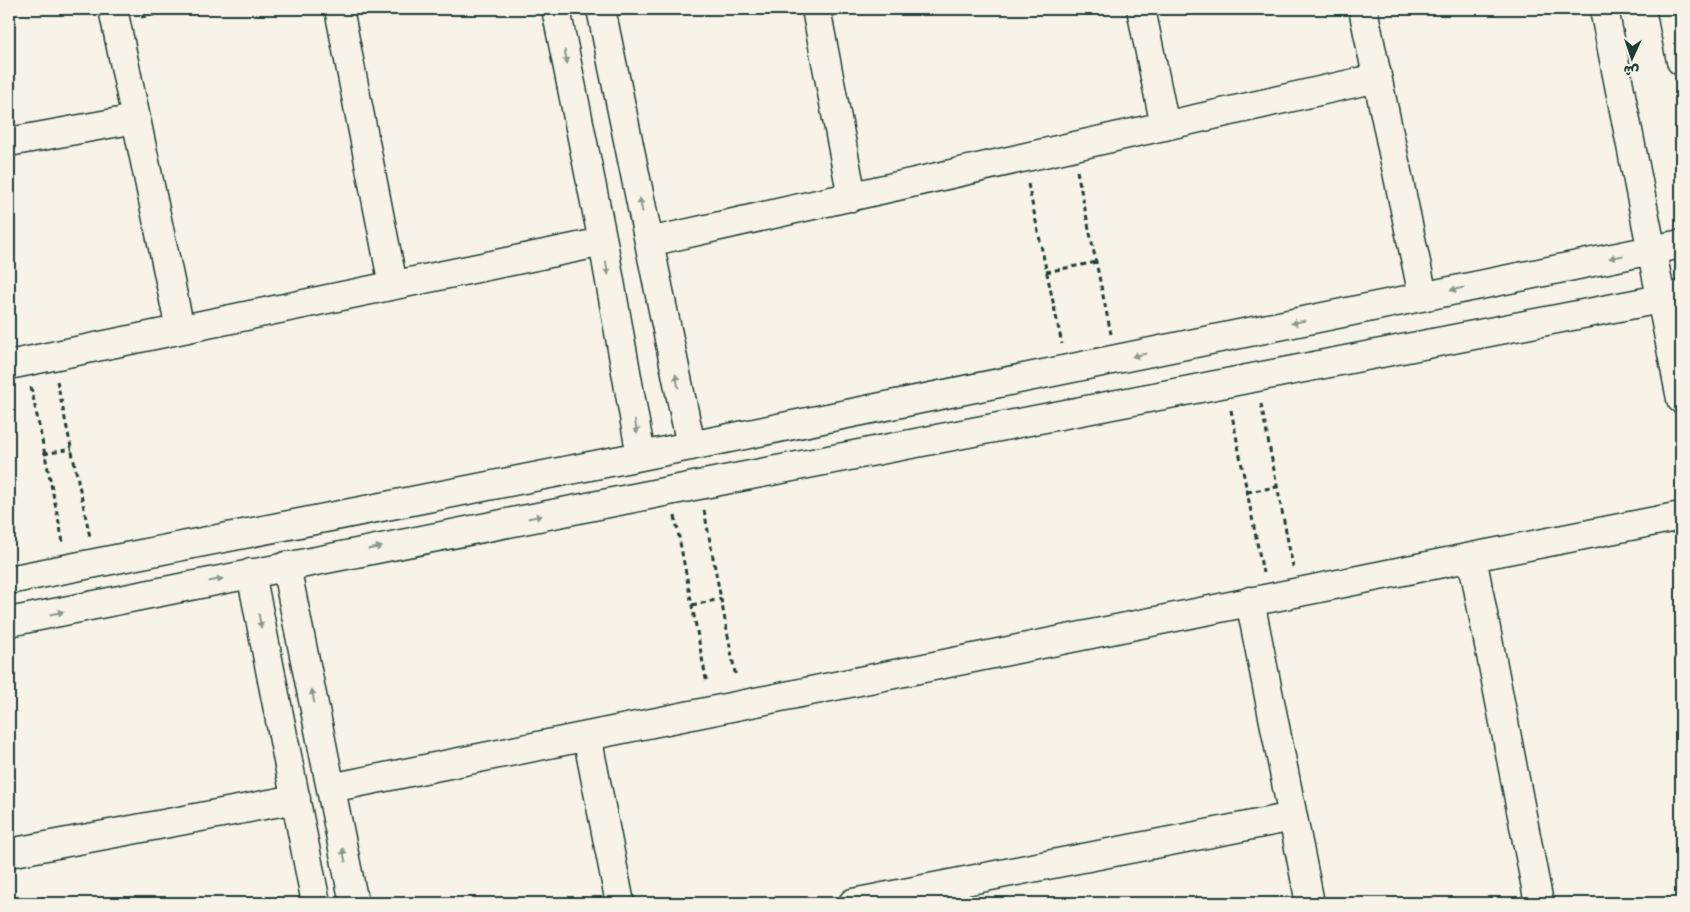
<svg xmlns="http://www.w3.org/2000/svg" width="1690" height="912" font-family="'Comic Neue','Playpen Sans Arabic',sans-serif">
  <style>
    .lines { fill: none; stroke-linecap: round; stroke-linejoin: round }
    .minor-casing { stroke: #1f3d34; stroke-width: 31 }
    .primary-casing { stroke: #1f3d34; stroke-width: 31 }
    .path { stroke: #1f3d34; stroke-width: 3; stroke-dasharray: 5 4; stroke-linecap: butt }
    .minor { stroke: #f7f3e8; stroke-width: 28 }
    .primary { stroke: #f7f3e8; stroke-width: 28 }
    .oneway { fill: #8b988e }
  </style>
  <rect width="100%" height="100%" fill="#f7f3e8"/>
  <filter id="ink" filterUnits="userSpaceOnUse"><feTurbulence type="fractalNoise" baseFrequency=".02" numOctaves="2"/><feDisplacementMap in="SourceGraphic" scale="10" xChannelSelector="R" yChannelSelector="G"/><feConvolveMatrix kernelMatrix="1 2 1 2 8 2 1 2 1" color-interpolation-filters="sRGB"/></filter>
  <g filter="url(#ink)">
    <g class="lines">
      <defs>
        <path id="minor" d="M113,9L180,329
          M339,9L393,285
          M556,9L603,242L641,456
          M601,9L691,446
          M816,9L852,197
          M1141,9L1165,126
          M1363,9L1423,296
          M1604,9L1681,399
          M9,142L136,119
          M649,242L1377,78
          M9,365L603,242
          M1472,557L1539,903
          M286,566L354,903
          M251,573L316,903
          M9,580L641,456L1681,244
          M1250,601L1310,903
          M9,622L699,485L1681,295
          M587,736L620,903
          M331,788L1472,557L1681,516
          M9,853L296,799
          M853,903L1293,817"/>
        <path id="primary" d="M1671,9L1681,61"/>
      </defs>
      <use href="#minor" class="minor-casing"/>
      <use href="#primary" class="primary-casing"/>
      <path class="path" d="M141,17L185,9
        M1077,171L1111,334
        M1028,184L1062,344
        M1046,272L1096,262
        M57,381L90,537
        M31,387L63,542
        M1261,404L1293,567
        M1231,410L1263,573
        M44,454L72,449
        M1247,492L1277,487
        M704,510L736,678
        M675,516L707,684
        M692,605L721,599"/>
      <use href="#minor" class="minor"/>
      <use href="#primary" class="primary"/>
    </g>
    <defs><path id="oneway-solid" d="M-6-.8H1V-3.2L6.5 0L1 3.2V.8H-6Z" transform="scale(1.25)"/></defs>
    <g class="oneway">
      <use href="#oneway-solid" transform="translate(566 57) rotate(79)"/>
      <use href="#oneway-solid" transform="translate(641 205) rotate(-102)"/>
      <use href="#oneway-solid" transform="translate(1616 257) rotate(169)"/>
      <use href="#oneway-solid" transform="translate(607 268) rotate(80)"/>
      <use href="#oneway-solid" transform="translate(1457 289) rotate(169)"/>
      <use href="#oneway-solid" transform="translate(1298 322) rotate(168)"/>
      <use href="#oneway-solid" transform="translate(1139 355) rotate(168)"/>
      <use href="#oneway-solid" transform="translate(677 381) rotate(-102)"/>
      <use href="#oneway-solid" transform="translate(636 427) rotate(80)"/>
      <use href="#oneway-solid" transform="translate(535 517) rotate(-11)"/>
      <use href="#oneway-solid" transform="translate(375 548) rotate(-11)"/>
      <use href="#oneway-solid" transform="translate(216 580) rotate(-11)"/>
      <use href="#oneway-solid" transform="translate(57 613) rotate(-11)"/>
      <use href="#oneway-solid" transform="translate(260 621) rotate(79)"/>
      <use href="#oneway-solid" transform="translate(313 696) rotate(-101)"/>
      <use href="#oneway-solid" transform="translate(344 855) rotate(-101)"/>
    </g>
  </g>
  <rect width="1690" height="912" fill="none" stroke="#f7f3e8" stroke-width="30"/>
  <rect x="15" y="15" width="1660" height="882" fill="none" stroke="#1f3d34" stroke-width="2" filter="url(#ink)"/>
  <g transform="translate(1632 58) rotate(183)" stroke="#f7f3e8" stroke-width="4" paint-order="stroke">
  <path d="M0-4L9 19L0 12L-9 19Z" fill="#1f3d34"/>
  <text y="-8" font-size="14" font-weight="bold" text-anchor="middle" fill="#1f3d34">ش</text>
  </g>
</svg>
